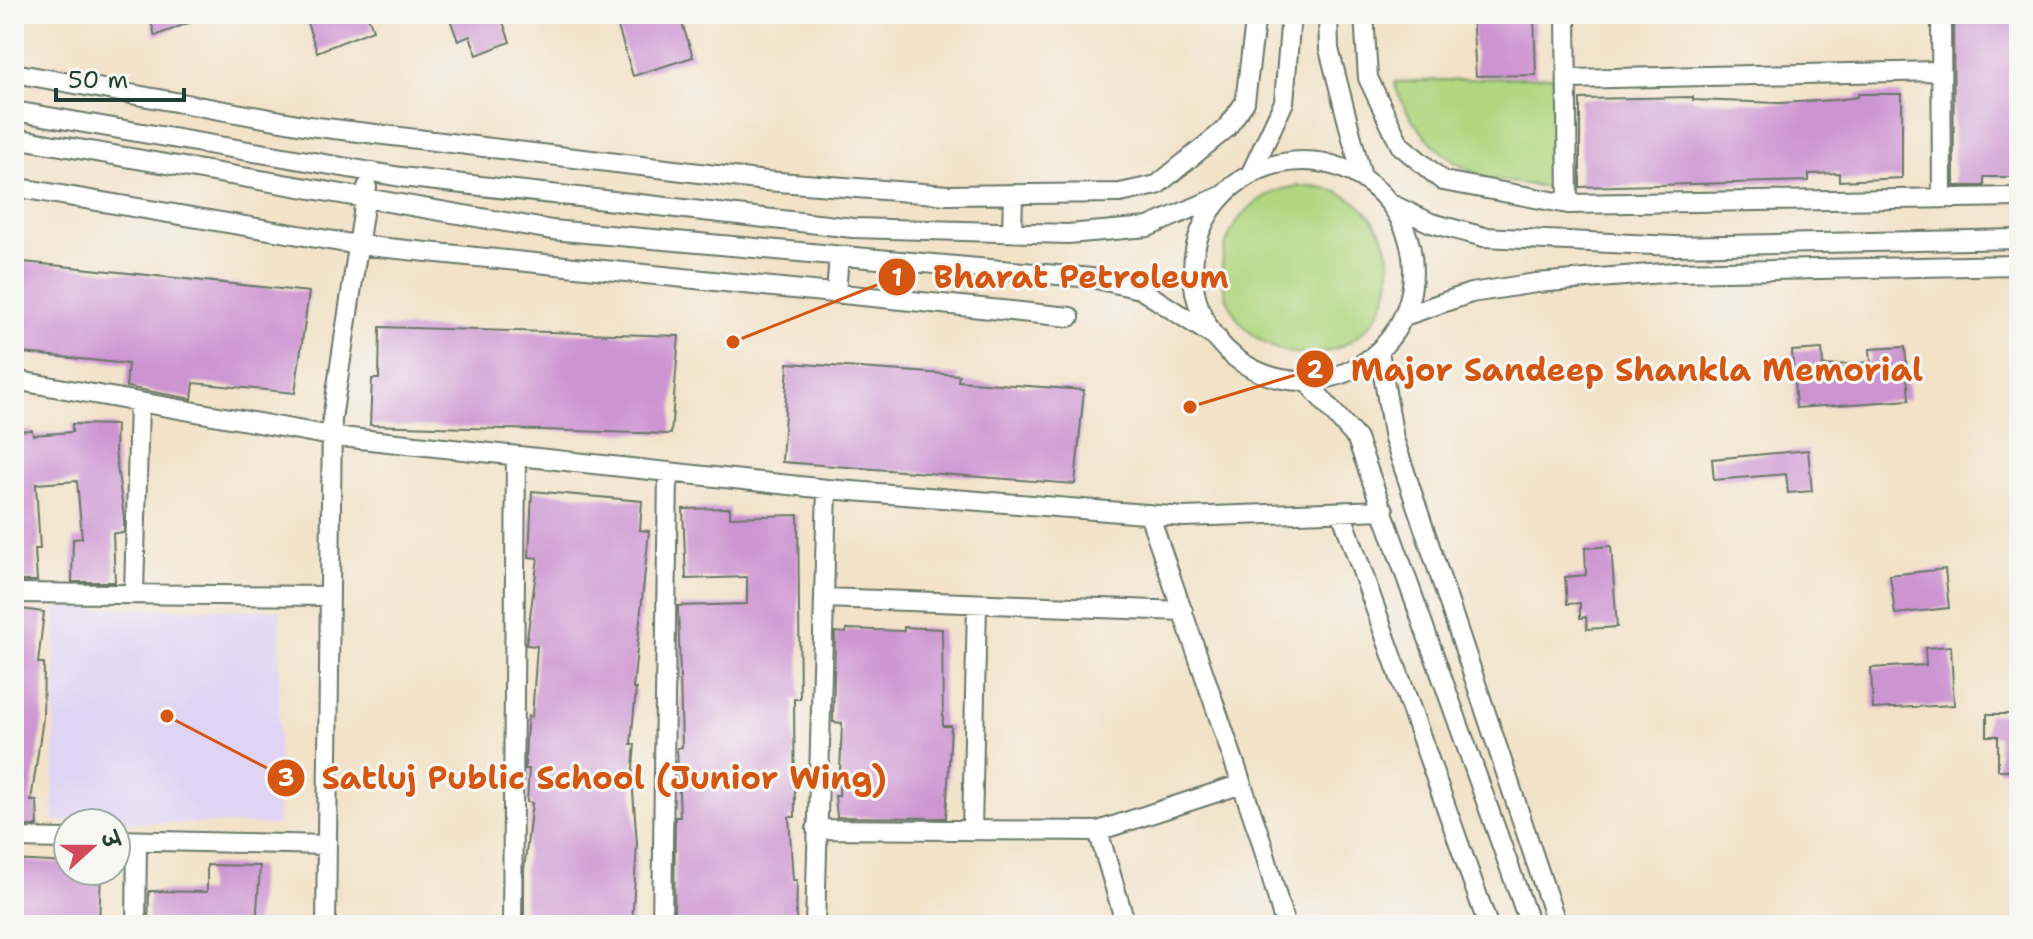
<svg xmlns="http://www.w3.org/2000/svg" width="2033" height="939" font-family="'Shantell Sans','Playpen Sans Deva',sans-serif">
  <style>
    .built { fill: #e0d4f4 }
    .green { fill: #b1d781; stroke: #688a5a; stroke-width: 2 }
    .building { fill: #cd94d2 }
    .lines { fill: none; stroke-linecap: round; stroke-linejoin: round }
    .minor-casing { stroke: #697768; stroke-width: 22 }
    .minor { stroke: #fff; stroke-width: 18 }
    .leader { fill: none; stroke: #d45610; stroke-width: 3 }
    .callout-dot { fill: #d45610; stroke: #f6f6f2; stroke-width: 3 }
    .mark-label { font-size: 24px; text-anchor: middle; font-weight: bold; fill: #fff }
    .callout-label { font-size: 32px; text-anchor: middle; font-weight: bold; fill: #d45610; stroke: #f6f6f2; stroke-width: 6; stroke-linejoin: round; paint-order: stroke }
  </style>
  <rect width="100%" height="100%" fill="#f6f6f2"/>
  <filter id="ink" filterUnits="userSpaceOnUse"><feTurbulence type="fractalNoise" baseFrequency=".0125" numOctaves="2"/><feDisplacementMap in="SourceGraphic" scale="16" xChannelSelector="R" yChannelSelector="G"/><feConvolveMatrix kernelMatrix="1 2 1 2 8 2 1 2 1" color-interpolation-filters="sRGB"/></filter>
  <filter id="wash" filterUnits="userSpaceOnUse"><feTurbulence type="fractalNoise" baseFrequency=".006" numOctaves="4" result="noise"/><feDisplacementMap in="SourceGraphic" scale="32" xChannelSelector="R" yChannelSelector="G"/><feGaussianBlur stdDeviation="1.8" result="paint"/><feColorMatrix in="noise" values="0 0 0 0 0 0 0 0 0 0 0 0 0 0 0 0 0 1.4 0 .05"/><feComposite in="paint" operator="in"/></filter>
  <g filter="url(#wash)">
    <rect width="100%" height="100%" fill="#f2e2c8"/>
    <path class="built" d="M56,607L280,610L278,825L53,821Z"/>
    <path class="green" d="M1553,76L1554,188C1534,185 1512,183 1492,179C1448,168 1407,124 1394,82Z
      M1222 270a84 84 0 1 1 168 0a84 84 0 1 1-168 0Z"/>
    <g id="blocks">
      <path class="building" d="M149,14H209V15L155,36Z
        M304,14H367L373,30L317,52Z
        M448,14H500L510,42L477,55L470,36L458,41Z
        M614,14H679L693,57L633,76Z
        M1472,14H1534L1536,75L1476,76Z
        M2019,14V177H1984V186H1954L1953,16Z
        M1858,94H1902V178L1839,181V173L1809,174V181L1580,187V99L1693,97V100L1780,103L1835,100L1858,97Z
        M14,261L309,292L295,393L194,383L192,399L126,387L128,364L14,352Z
        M380,327L679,336L671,434L370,425L372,379H379Z
        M1905,347L1909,400L1796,408L1792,351L1822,349L1823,366L1871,362L1870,349Z
        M788,363L959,375L958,381L1084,390L1075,484L782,462Z
        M72,424L116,425L115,451L124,517V533H113L115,582H72L73,539L82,538L77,481L36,484L40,549H35L37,581H14V431L32,430L33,435L72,432Z
        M1808,450L1812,491L1788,493L1786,474L1714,480L1712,459Z
        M532,491L642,501L640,530L649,531L633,689H636L631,744H635L632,779L637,843L632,925H524V870L532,803L527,802L529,769H525L526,739L528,716L532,717L537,646L526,645L538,558L529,557Z
        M730,508V517L798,515L800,699H794L795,817H789L793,880H797L796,925H674L675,817H680L677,748L682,747L678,606L747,604V577L686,579L683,509Z
        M1611,546L1617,627L1587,629L1586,617L1580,618V603L1567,604L1565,577L1586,575L1585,548Z
        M1945,569L1949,608L1895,614L1890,575Z
        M14,608L44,612L38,663H44L43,718L31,801H37L38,826H14Z
        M904,627L942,629L943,726H951L946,818L837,817L835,796H839L842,723L833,722L835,632L846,633L847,629L904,631Z
        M1951,646L1954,705L1873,709L1871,668L1926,665L1925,648Z
        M1987,714H2019V770H1998V736H1987Z
        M14,860L68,863V871H101L99,924L14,925Z
        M207,865L260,866L256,925H148L149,891L207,892Z"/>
    </g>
  </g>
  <g filter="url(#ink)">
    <use href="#blocks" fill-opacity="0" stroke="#697768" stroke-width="2"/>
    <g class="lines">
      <defs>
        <path id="minor" d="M1328,14L1329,49L1362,177
          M1364,14L1368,78L1400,145L1443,181L1568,204L2019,197
          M1566,14L1568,204
          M1941,14L1942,198
          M14,73L309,126L766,181L948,195L1120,193L1157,185L1227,128L1245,102L1256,14
          M1567,79L1941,71
          M14,111L401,177L853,228L1068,234L1148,227L1221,196
          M14,138L552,230L1092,278L1140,289L1218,339
          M1193 271a110 110 0 1 1 220 0a110 110 0 1 1-220 0Z
          M1251,173L1284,102L1291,14
          M14,187L358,245L1070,317
          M1391,204L1431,223L1484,237L1674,246L2019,239
          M1012,232L1013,196
          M836,293L839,256
          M1404,316L1471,293L1536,283L1675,272L2019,265
          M1379,351L1394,439L1557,925
          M14,380L332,436L827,489L1184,517L1384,510
          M1306,381L1357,439L1530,925
          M1341,512L1488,925
          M1149,514L1261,840L1285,925
          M14,593L330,596
          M134,594L139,403
          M824,598L1183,611
          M816,829L1098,831L1242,784
          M972,830L977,604
          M1098,831L1126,925
          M14,838L68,839
          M116,840L327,845
          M136,925L137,841
          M326,925L332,419L367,187
          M512,925L516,456
          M662,925L668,472
          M815,925L827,489"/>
      </defs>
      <use href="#minor" class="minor-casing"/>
      <use href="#minor" class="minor"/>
    </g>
  </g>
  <path class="leader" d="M733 342L897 277M1190 407L1315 369M167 716L286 778"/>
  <g class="callout-dot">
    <circle cx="733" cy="342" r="8"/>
    <circle cx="1190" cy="407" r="8"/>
    <circle cx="167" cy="716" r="8"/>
    <circle cx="897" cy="277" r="20"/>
    <circle cx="1315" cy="369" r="20"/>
    <circle cx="286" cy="778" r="20"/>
  </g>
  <g class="mark-label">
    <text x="897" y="286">1</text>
    <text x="1315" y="378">2</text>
    <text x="286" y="786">3</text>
  </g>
  <g class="callout-label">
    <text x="1081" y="288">Bharat Petroleum</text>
    <text x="1637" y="381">Major Sandeep Shankla Memorial</text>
    <text x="604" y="789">Satluj Public School (Junior Wing)</text>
  </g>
  <rect width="2033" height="939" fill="none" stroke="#f6f6f2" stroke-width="48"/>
  <g transform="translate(92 847) rotate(69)"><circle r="38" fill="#f6f6f2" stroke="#a0aca6" stroke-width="2"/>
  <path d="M0-6L14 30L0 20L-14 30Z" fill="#d1495b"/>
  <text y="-12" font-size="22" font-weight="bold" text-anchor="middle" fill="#1f3d34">उ</text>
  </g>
  <path d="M56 88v12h128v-12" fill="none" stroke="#1f3d34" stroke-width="4"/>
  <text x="68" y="88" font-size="24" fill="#1f3d34" stroke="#f6f6f2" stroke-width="6" paint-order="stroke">50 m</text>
</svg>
